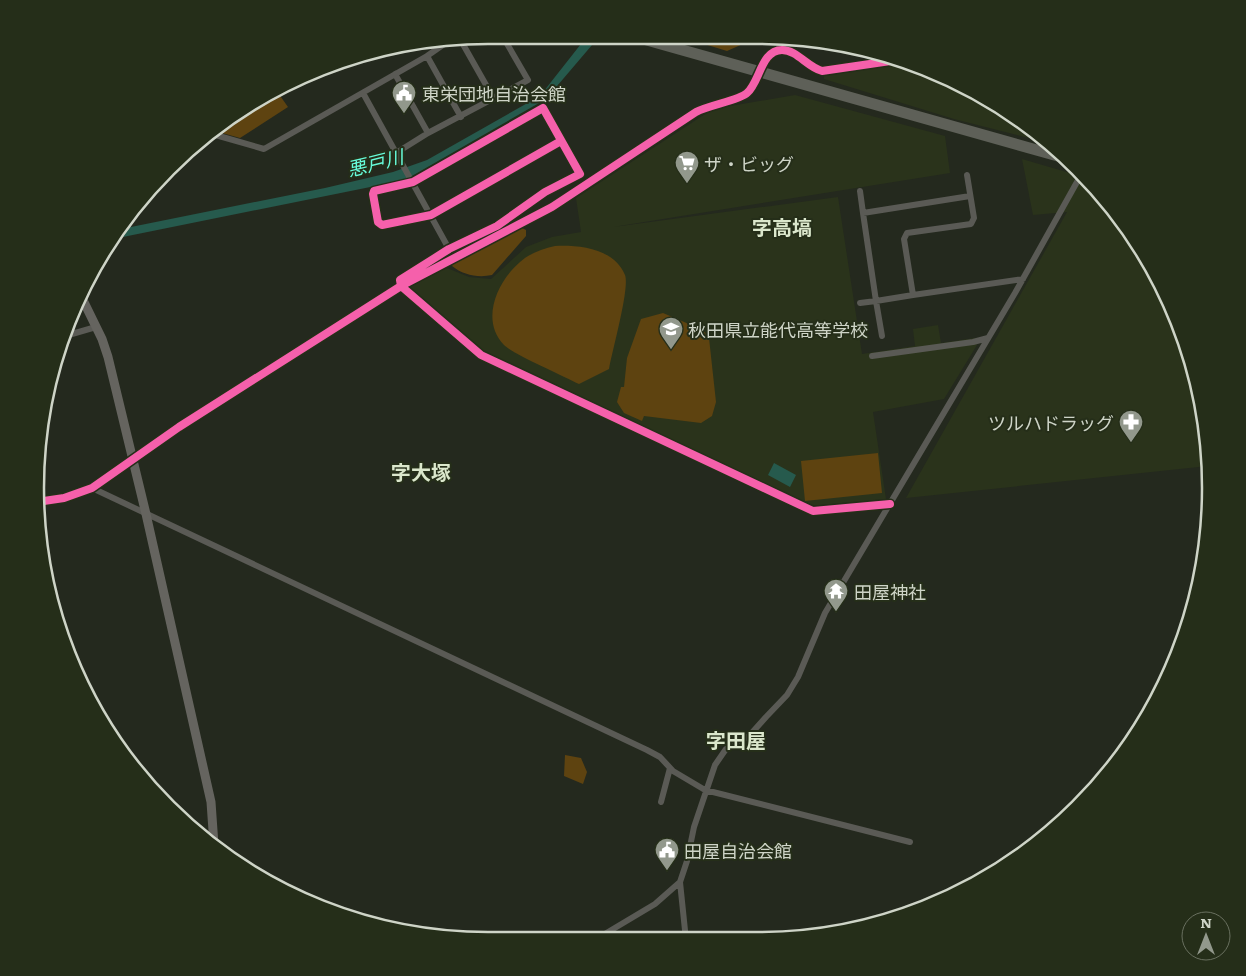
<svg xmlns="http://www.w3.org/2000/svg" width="1246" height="976" font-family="Literata,'Noto Sans JP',serif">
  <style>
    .built { fill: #2a331b }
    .green { fill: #5e4310 }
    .water { fill: #265a4d }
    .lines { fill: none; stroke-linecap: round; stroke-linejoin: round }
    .street { stroke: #5a5a55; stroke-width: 6 }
    .secondary { stroke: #65645f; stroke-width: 9 }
    .highway { stroke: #5e6058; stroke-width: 11 }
    .cycleway-casing { stroke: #252e19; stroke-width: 11 }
    .cycleway { stroke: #f560ab; stroke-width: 8 }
    .labels { text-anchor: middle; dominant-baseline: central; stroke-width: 4; stroke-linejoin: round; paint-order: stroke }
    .poi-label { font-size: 18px; fill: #ced4c7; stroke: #252e19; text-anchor: start }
    .water-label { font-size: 19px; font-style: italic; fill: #67fbdb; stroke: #252e19 }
    .quarter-label { font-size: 20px; font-weight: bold; fill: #dbe7cc; stroke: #252e19 }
    .rim { fill: none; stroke: #ced4c7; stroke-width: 2.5 }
  </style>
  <rect width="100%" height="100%" fill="#24291e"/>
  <path class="built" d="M896,58L904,59L1034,129L1049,143L954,119L824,79V76L870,68Z
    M795,95L945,136L950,173L613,227L838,197L862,354L915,346L913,329L938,325L941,343L975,338L977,345L944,399L873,412L886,499L810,506L484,354L405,288L447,268L469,277L491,279L526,247L552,237L581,232L576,198L713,109Z
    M1022,159L1087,178L1099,190L1150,261L1187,342L1207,429L1208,466L906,498L1067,212L1033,215Z"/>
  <path class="green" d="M678,36H761L727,51Z
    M276,90L288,107L240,138L215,131L261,96Z
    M522,228L526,230V236L492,275C478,278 463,275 452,266L453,264Z
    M555,246C579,245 614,248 625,275C630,288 612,351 609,369L579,384C564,376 513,354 504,345C480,320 497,282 520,262C530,253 542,249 555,246Z
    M663,313L703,330L709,338L716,402L712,416L701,423L644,416L642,421L624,413L617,402L621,387H624L627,358L641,319Z
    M878,453L882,493L805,501L801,461Z
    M565,755L581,758L587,772L583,784L564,776Z"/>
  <path class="water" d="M588,35L598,38L546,99L405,180L113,239L121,229L325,188L393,172L427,160L540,96Z
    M774,463L796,475L790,487L768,475Z"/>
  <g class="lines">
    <path class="street" d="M460,39L494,99
      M427,56L461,117
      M395,74L428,133
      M363,93L449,249
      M212,134L264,149L427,56L450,40
      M561,141L431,215L382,225L378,222L373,194L374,191L413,182L543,108L580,174L545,192L497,226L449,249L400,280L401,286L481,355L813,511L890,504
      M396,153L428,133L528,80L502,35
      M967,175L974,218L971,224L907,233L904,239L913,295L876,301L863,213L970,196
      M860,191L863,213
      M913,295L1023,279
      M860,303L876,301L882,336
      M65,336L96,327
      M872,356L973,342L988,338
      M92,488L647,750L660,757L673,771L705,790L910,842
      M37,502L64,498L92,488L179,427L401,286L552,207L696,112C709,105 740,100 747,93C760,82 761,50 782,50C797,50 807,67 822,71L904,59
      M661,802L670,768
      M680,882L686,940
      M593,941L655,904L680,882L687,861L694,827L715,765L726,749L749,736L766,717L787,695L798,677L825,613L1015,293L1082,173"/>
    <path class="secondary" d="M81,296L102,339L108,357L146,514L211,802L214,845"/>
    <path class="highway" d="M629,35L1065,158"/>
    <defs>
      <path id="cycleway" d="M561,141L431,215L382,225L378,222L373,194L374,191L413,182L543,108L580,174L545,192L497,226L449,249L400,280L401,286L481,355L813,511L890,504
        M37,502L64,498L92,488L179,427L401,286L552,207L696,112C709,105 740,100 747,93C760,82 761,50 782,50C797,50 807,67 822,71L904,59"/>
    </defs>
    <use href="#cycleway" class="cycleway-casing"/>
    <use href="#cycleway" class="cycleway"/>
  </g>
  <defs>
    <symbol id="civic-pin" viewBox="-11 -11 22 30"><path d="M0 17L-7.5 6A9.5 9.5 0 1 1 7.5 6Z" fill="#92988c" stroke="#252e19"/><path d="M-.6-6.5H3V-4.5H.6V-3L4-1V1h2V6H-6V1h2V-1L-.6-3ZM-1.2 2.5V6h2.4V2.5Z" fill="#fff"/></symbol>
    <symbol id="supermarket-pin" viewBox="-11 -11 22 30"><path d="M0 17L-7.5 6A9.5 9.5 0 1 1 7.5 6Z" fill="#92988c" stroke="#252e19"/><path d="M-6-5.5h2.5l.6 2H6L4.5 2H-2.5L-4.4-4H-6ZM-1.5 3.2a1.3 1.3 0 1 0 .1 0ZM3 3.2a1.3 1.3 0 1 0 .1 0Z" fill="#fff"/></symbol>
    <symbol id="school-pin" viewBox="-11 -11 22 30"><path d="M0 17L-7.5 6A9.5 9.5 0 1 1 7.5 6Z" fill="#92988c" stroke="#252e19"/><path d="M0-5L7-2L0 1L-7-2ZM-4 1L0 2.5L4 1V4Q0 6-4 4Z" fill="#fff"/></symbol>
    <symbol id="pharmacy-pin" viewBox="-11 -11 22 30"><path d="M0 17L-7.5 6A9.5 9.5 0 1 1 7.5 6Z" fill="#92988c" stroke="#252e19"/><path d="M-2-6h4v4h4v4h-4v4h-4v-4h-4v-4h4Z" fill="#fff"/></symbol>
    <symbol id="temple-pin" viewBox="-11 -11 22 30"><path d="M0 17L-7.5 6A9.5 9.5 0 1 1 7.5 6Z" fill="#92988c" stroke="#252e19"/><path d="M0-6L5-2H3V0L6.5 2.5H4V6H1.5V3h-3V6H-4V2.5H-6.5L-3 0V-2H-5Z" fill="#fff"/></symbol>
  </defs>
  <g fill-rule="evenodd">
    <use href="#civic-pin" x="390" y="79" width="28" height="38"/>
    <use href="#supermarket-pin" x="673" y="149" width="28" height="38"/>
    <use href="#school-pin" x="657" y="315" width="28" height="38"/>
    <use href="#pharmacy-pin" x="1117" y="408" width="28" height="38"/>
    <use href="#temple-pin" x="822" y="577" width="28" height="38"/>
    <use href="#civic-pin" x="653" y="836" width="28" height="38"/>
  </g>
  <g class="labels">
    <g class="poi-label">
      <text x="422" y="93">東栄団地自治会館</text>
      <text x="704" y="163">ザ・ビッグ</text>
      <text x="688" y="329">秋田県立能代高等学校</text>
      <text x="1114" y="422" text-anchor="end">ツルハドラッグ</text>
      <text x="854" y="591">田屋神社</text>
      <text x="684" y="850">田屋自治会館</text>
    </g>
    <g class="water-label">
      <text transform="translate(375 162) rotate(-14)">悪戸川</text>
    </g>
    <g class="quarter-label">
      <text x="782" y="226">字高塙</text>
      <text x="421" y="471">字大塚</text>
      <text x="736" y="739">字田屋</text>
    </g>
  </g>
  <path d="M0 0H1246V976H0ZM488 44H758A444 444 0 0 1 1202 488V488A444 444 0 0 1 758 932H488A444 444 0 0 1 44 488V488A444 444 0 0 1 488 44Z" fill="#252e19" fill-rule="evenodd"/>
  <path class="rim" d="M488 44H758A444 444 0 0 1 1202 488V488A444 444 0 0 1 758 932H488A444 444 0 0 1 44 488V488A444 444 0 0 1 488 44Z"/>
  <g transform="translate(1206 936)"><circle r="24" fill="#252e19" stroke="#69705f"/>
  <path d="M0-4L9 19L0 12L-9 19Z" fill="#92988c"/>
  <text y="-8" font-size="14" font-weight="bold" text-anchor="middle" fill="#ced4c7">N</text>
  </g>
</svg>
